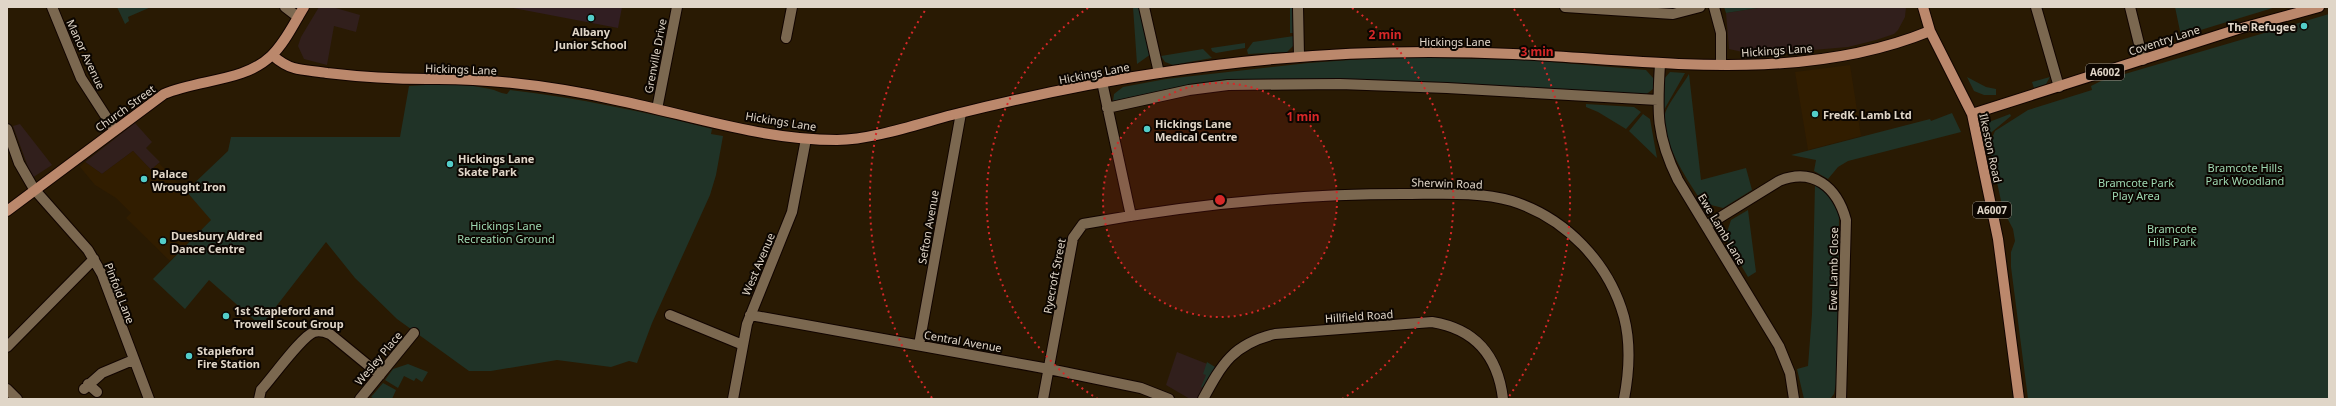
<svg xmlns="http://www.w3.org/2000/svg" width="2336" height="406" font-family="'Noto Sans',sans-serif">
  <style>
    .commercial { fill: #311f1c }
    .built { fill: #311d00 }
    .education { fill: #311e22 }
    .green { fill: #203327 }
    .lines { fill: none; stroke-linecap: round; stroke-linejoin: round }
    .minor-casing { stroke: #110400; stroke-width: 12 }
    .major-casing { stroke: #110400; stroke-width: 12 }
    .minor { stroke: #7b6850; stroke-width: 10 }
    .major { stroke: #bb886c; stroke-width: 10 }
    .ring { fill: none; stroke: #d62828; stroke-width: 2; stroke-dasharray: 2 4 }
    .poi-dot { fill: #53cdc9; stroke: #0c0601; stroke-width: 1.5 }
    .labels { text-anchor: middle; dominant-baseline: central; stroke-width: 4; stroke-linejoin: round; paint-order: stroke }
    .shield { fill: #0c0601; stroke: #a0988c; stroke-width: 1 }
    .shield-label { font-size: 10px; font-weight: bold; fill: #e0d6c8 }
    .poi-label { font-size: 11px; font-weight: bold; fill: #e0d6c8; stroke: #0c0601; text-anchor: start }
    .street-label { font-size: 11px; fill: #e0d6c8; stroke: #0c0601 }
    .park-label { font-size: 11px; fill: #9ed8b1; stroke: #0c0601 }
    .centre { fill: #d62828; stroke: #0c0601; stroke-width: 2 }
    .ring-label { font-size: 12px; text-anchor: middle; font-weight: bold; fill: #d62828; stroke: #0c0601; stroke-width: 4; stroke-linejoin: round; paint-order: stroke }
  </style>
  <rect width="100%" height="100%" fill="#291a03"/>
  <path class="commercial" d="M319,7H332L360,15L356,32L334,26L327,65L304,59L298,46L301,37Z
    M1764,7H1906L1905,17L1898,30L1894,34L1876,40L1848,47L1756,55L1729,49L1726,13Z
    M135,123L152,142L146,148L160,162L151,170L133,151L102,174L85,162Z
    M20,124L52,165L32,178L13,126Z
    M1177,352L1215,367L1198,398L1190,399L1166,385Z"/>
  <path class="built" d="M1850,65L1861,136L1808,150L1795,72Z
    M133,151L151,170L159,163L212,219L170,261L126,218L131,213L116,198L95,185L80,167L85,162L102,174Z"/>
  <path class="education" d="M508,7H622L618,28Z"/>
  <path class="green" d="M117,7H151L128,17L129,21L125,24Z
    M1133,7H1140L1151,54L1137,64Z
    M1290,7H1293V33H1290Z
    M1724,7H1764L1726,13Z
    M2175,7H2276L2181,36Z
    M2329,14V399H2028L2011,267V252L2015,241L2013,229L2003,210L1989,145L1995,131L2028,110L2092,90L2091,86L2101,81Z
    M1294,36V45L1287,52L1248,54L1247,50L1253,42Z
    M1245,43V48L1216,53L1212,51L1211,48Z
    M1203,49L1212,58L1173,65L1165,62L1161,56Z
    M1391,57L1528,60L1646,70L1654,79L1653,89L1644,96L1502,86L1369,81L1174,88L1113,101L1114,94L1123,87L1166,79L1308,63Z
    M1670,72L1685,73L1664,110V79Z
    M1689,74L1701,180L1746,168L1752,190L1723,208L1703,203C1687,180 1662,143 1665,114C1667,105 1684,83 1689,74Z
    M1967,77L1986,87L1996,89V95H1984L1974,91Z
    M2050,77L2046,84L2034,88L2032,82Z
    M409,86C434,84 465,83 490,89C496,90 499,93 507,94L510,90C578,98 646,112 712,129L711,134L723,136L716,175L710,195L652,323L637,363L629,361L611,367L557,360L491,371H469L397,319L355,278L326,242L261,326L209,280L185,309L153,279L211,220L186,191L228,151L231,137H400Z
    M1586,104L1634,107L1641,112L1626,129L1598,112L1586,107Z
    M1952,113L1961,132L1848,161L1838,167L1828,179L1814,171L1816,160L1791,155L1930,119L1931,121Z
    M1643,114L1650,119L1657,158L1629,131Z
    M2010,114L2011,116L1987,136L1986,129L1989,122Z
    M1815,184C1828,192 1836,202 1839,217L1837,379L1834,394L1830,399H1804L1797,369L1808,366L1812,314Z
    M1748,210L1756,272L1748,277L1725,238L1731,220Z
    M1207,362L1215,367L1204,388L1201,387L1206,375L1203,374Z
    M408,364L428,372L422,382L416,378L414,381L404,376L398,388L385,380L393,369Z
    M383,383L396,390L392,399H375L371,397Z"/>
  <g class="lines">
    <defs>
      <path id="minor" d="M52,7L81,78L114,129
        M285,7L298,17
        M1144,7L1159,73
        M1298,7L1299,56
        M1565,7L1673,14L1700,7
        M1714,7L1721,33V65
        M2036,7L2059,87
        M2130,7L2143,60
        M786,38L792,7
        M1660,64C1657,112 1656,136 1678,180L1779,346L1790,373L1794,399
        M1102,82L1131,216
        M1107,108L1189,90L1228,85L1340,84L1447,88L1658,100
        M657,109L677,7
        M7,129L19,163L34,189L88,250L102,274L149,399
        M1706,226L1779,181C1813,167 1837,187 1846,220L1841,399
        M670,315L743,345
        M750,315L1049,369L1141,388L1169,399
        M919,345L961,113
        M7,347L94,259
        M88,384L97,392
        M7,389L17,399
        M84,389L102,373L133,360
        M259,399L261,390C272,378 302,336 314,332C320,330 325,332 330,334L380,375
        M360,399L414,333
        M733,399L747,324L792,212L806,139
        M1043,399L1073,238L1083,224C1189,205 1296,194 1403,194C1439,194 1478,191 1512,201C1566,218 1609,263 1624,317C1631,344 1629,373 1624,399
        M1203,399C1222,364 1233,344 1275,334L1432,322C1476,329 1498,357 1503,399"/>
      <path id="major" d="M1923,7L1930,31L1972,114L1998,239L2019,399
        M272,55C279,61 286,66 294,68C304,71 317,71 327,73C361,77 394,79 428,79C493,78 558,87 621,101C692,116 764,140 837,140C871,140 918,124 952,115C1020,98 1090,83 1159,73C1276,55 1394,48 1513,54C1651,60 1798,85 1930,31
        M1972,114L2238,29L2319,7
        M7,211L164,94C198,79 244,82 271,56C285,43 294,23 304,7"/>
    </defs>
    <use href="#minor" class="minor-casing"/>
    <use href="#major" class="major-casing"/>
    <use href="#minor" class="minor"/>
    <use href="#major" class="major"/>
  </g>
  <circle cx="1220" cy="200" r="117" fill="#d62828" fill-opacity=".12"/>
  <g class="ring">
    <circle cx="1220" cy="200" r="117"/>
    <path d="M1098 399A233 233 0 0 1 1088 8M1352 8A233 233 0 0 1 1342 399"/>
    <path d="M932 398A350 350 0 0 1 926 9M1514 9A350 350 0 0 1 1508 398"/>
  </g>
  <g class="poi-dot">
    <circle cx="591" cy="18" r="4"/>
    <circle cx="2304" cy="26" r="4"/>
    <circle cx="1815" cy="114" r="4"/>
    <circle cx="1147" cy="129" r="4"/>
    <circle cx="450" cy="164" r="4"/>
    <circle cx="144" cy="179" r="4"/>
    <circle cx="163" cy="241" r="4"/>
    <circle cx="226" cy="316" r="4"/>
    <circle cx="189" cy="356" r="4"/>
  </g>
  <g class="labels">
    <g class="shield">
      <rect x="2086" y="64" width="38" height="16" rx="3"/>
      <rect x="1973" y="202" width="38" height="16" rx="3"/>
    </g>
    <g class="shield-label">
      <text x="2105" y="72">A6002</text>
      <text x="1992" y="210">A6007</text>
    </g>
    <g class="poi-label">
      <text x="2296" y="26" text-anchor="end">The Refugee</text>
      <text x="591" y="31" text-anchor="middle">Albany<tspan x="591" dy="13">Junior School</tspan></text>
      <text x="1823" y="114">FredK. Lamb Ltd</text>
      <text x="1155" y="123">Hickings Lane<tspan x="1155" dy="13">Medical Centre</tspan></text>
      <text x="458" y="158">Hickings Lane<tspan x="458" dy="13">Skate Park</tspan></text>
      <text x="152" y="173">Palace<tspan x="152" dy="13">Wrought Iron</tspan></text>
      <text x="171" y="235">Duesbury Aldred<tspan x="171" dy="13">Dance Centre</tspan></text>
      <text x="234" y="310">1st Stapleford and<tspan x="234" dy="13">Trowell Scout Group</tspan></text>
      <text x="197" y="350">Stapleford<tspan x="197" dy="13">Fire Station</tspan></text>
    </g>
    <g class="street-label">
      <text transform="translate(2164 40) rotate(-18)">Coventry Lane</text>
      <text x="1455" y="41">Hickings Lane</text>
      <text transform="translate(1777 50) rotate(-4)">Hickings Lane</text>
      <text transform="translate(86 54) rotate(65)">Manor Avenue</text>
      <text transform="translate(655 56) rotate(-79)">Grenville Drive</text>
      <text transform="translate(461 69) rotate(2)">Hickings Lane</text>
      <text transform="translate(1094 73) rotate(-11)">Hickings Lane</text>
      <text transform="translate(125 108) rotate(-36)">Church Street</text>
      <text transform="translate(781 121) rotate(9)">Hickings Lane</text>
      <text transform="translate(1991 148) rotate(78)">Ilkeston Road</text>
      <text transform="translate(1447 183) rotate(2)">Sherwin Road</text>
      <text transform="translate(928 227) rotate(-80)">Sefton Avenue</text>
      <text transform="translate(1722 229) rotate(59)">Ewe Lamb Lane</text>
      <text transform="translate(758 264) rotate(-67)">West Avenue</text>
      <text transform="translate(1833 269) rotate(-89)">Ewe Lamb Close</text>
      <text transform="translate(1054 276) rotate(-79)">Ryecroft Street</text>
      <text transform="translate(120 293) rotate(69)">Pinfold Lane</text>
      <text transform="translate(1359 316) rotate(-4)">Hillfield Road</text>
      <text transform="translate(963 341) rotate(10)">Central Avenue</text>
      <text transform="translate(378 358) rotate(-50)">Wesley Place</text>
    </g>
    <g class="park-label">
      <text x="2245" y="167">Bramcote Hills<tspan x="2245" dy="13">Park Woodland</tspan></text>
      <text x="2136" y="182">Bramcote Park<tspan x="2136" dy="13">Play Area</tspan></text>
      <text x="506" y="225">Hickings Lane<tspan x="506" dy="13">Recreation Ground</tspan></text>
      <text x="2172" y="228">Bramcote<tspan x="2172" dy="13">Hills Park</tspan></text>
    </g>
  </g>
  <circle cx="1220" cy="200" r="6" class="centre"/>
  <g class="ring-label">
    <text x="1385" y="39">2 min</text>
    <text x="1537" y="56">3 min</text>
    <text x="1303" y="121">1 min</text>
  </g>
  <rect width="2336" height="406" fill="none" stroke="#e0d6c8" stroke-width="16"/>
</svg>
